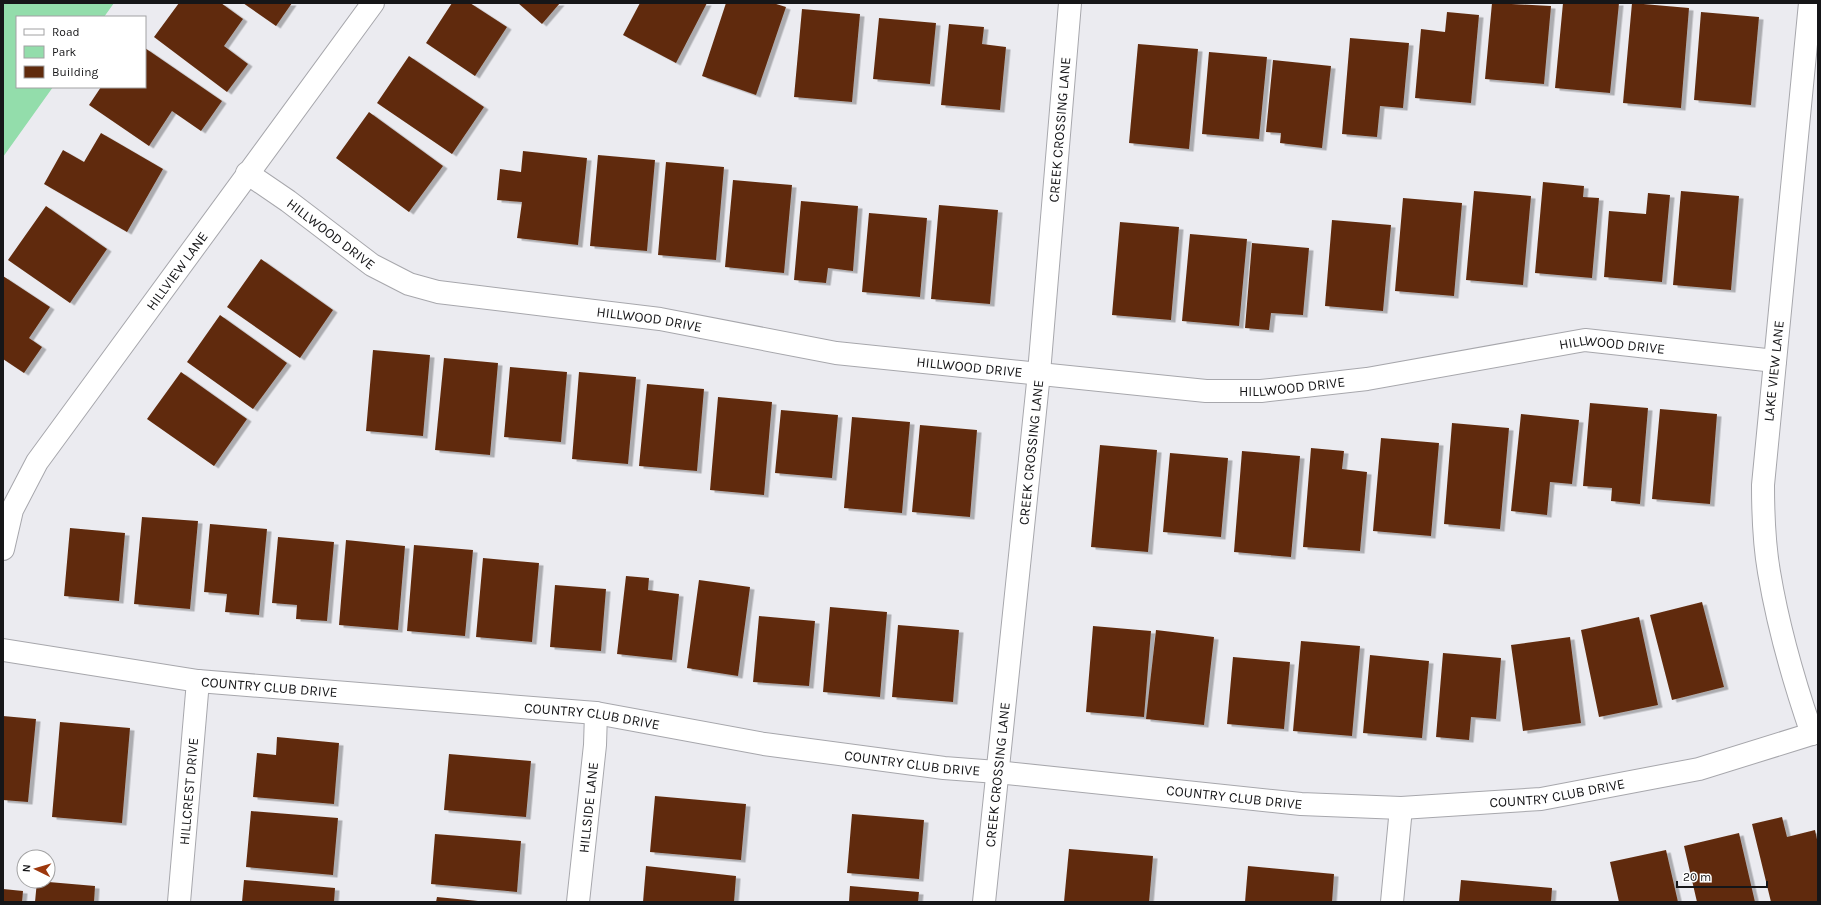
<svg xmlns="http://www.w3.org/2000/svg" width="1821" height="905" font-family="Karla,sans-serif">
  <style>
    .green { fill: #93ddab }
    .building { fill: #602b0d; filter: url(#shadow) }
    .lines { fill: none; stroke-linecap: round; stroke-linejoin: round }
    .street-casing { stroke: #a7a7ac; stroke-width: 24 }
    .secondary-casing { stroke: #a7a7ac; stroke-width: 24 }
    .street { stroke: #fff; stroke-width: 22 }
    .secondary { stroke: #fff; stroke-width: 22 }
    .labels { text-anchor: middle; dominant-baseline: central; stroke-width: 4; stroke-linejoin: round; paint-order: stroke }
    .street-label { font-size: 14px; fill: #161618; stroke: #fff }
  </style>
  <defs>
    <filter id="shadow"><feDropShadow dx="4.5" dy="2.5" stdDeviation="0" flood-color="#0004"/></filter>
  </defs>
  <rect width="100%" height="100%" fill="#ebebf0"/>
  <path class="green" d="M3,3H114L104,17H17V87H53L3,157Z"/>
  <path class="building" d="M179,3H221L243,19L224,46L248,64L227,92L154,37Z
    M243,3H292L276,26Z
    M452,3H470L507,27L475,76L426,43Z
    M518,3H560L542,24Z
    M640,3H707L676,63L623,35Z
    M726,3H773L786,7L756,95L702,76Z
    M1492,3L1551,6L1544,84L1485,79Z
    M1563,3H1619L1610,93L1555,88Z
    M1632,3L1689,8L1681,108L1623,103Z
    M802,9L860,14L852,102L794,97Z
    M1447,12L1479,15L1471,103L1415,98L1421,29L1445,32Z
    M1701,12L1759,17L1751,105L1694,100Z
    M879,18L936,23L930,84L873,79Z
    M949,24L984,27L982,44L1006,47L1000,110L941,105Z
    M1350,38L1409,43L1403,108L1380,106L1377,137L1342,134Z
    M1138,44L1198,49L1189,149L1129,143Z
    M145,48L222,101L201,131L172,111L149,146L89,105L101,87H145Z
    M1209,52L1267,57L1259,139L1202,134Z
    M409,56L484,107L452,154L377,103Z
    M1273,60L1331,66L1322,148L1280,143L1281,133L1266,132Z
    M369,112L443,166L409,212L336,158Z
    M101,133L163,169L127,232L44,184L63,150L84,162Z
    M523,151L587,158L578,245L517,238L522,202L497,200L500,169L521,172Z
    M598,155L655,160L647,251L590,246Z
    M666,162L724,167L716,260L658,255Z
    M733,180L792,185L784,273L725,267Z
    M1543,182L1584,186L1583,197L1599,198L1592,278L1535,273Z
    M1474,191L1531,196L1523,285L1466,280Z
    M1681,191L1739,196L1731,290L1673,285Z
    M1648,193L1670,195L1662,282L1604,277L1609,211L1646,214Z
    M1403,198L1462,203L1454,296L1395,291Z
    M801,201L858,206L853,271L828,268L826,283L794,280Z
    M939,205L998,210L990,304L931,299Z
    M46,206L107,249L70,303L8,260Z
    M869,213L927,218L920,297L862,292Z
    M1332,220L1391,225L1383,311L1325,306Z
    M1120,222L1179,227L1171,320L1112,315Z
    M1190,234L1247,239L1239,326L1182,321Z
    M1252,243L1309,248L1303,315L1271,313L1269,330L1245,328Z
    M261,259L333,310L300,358L227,307Z
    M3,276L50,307L29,338L42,347L24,373L3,359Z
    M220,315L287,363L253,409L187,362Z
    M373,350L430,355L423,436L366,431Z
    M444,358L498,363L490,455L435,450Z
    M510,367L567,372L561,442L504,437Z
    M181,372L247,419L214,466L147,419Z
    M579,372L636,377L628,464L572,459Z
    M647,384L704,389L697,471L639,466Z
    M718,397L772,402L764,495L710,490Z
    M1590,403L1648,408L1640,504L1611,501L1612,488L1583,486Z
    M1660,409L1717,414L1710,504L1652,499Z
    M781,410L838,415L832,478L775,473Z
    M1521,414L1579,420L1572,484L1550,482L1547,515L1511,511Z
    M852,417L910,422L902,513L844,508Z
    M1452,423L1509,428L1500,529L1444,524Z
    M920,425L977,430L970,517L912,512Z
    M1381,438L1439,443L1431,536L1373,531Z
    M1100,445L1157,450L1148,552L1091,547Z
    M1311,448L1344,451L1342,469L1367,472L1360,551L1303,547Z
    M1242,451L1300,456L1291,557L1234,552Z
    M1170,453L1228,458L1221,537L1163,532Z
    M142,517L198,521L190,609L134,604Z
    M210,524L267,529L259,615L225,612L227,594L204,592Z
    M70,528L125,533L119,601L64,596Z
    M278,537L334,542L327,621L296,619L297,605L272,603Z
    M346,540L405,546L398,630L339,625Z
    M414,545L473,550L465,636L407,631Z
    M483,558L539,563L532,642L476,637Z
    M626,576L649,578L648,590L679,594L672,660L617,654Z
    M699,580L750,587L738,676L687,668Z
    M555,585L606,589L601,651L550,647Z
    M1702,602L1724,687L1672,700L1650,615Z
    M830,607L887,612L880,697L823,692Z
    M759,616L815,621L809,686L753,682Z
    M1639,617L1658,705L1599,717L1581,630Z
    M898,625L959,630L953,702L892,697Z
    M1093,626L1151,631L1144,717L1086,712Z
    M1156,630L1214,637L1204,725L1146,719Z
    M1570,637L1581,723L1523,731L1511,645Z
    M1301,641L1360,646L1352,736L1293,731Z
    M1443,653L1501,658L1496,719L1471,717L1469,740L1436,737Z
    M1370,655L1429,661L1422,738L1363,733Z
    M1233,657L1290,662L1284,729L1227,724Z
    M3,716L36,719L28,802L3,800Z
    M60,722L130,728L122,823L52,817Z
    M277,737L339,743L334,804L253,797L257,753L276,755Z
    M449,754L531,761L526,817L444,810Z
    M655,796L746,804L741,860L650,852Z
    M251,811L338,818L333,875L246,867Z
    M852,814L924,820L919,879L847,873Z
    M1782,817L1787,837L1815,830L1818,844V902H1771L1752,824Z
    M1739,833L1755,902H1697L1684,846Z
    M435,834L521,841L517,892L431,884Z
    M1069,849L1153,856L1149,902H1064Z
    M1666,850L1678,902H1619L1610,862Z
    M646,866L736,876L734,902H643Z
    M1248,866L1334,874L1332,902H1245Z
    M244,880L335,888L334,902H242Z
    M1461,880L1552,888L1551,902H1459Z
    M37,881L95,886L94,902H35Z
    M850,886L919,892L918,902H849Z
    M3,889L23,891L22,902H3Z
    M437,897L478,901V902H436Z"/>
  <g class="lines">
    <defs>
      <g id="street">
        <path d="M1810,3L1763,485C1763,514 1764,543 1769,572C1778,626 1794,682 1812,734"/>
        <path id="s1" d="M247,173L288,201L372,265L409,284L438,292L660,319L836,353L1206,391H1261L1367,379L1585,340L1775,361"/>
        <path id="s2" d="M3,549L12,510L37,462L373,3"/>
        <path id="s3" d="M179,902L198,681"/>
        <path id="s4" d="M578,902L595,745L596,713"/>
        <path d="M1392,902L1401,808"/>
      </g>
      <g id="secondary">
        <path id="s5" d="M3,650L198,681L596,713L764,744L944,768L997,772L1301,804L1401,808L1541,799L1699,769L1818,732"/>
        <path id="s6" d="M984,902L1039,373L1070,3"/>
      </g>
    </defs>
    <use href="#street" class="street-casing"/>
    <use href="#secondary" class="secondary-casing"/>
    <use href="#street" class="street"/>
    <use href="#secondary" class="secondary"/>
  </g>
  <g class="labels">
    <g class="street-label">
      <text stroke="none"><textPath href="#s6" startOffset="776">CREEK CROSSING LANE</textPath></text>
      <text stroke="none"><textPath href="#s1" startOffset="104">HILLWOOD DRIVE</textPath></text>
      <text stroke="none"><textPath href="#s2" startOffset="331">HILLVIEW LANE</textPath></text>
      <text stroke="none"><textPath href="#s1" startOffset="440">HILLWOOD DRIVE</textPath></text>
      <text stroke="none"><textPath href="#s1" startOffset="1412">HILLWOOD DRIVE</textPath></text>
      <text stroke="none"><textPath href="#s1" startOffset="764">HILLWOOD DRIVE</textPath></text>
      <text transform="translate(1774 371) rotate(-84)">LAKE VIEW LANE</text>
      <text stroke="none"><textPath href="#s1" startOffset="1088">HILLWOOD DRIVE</textPath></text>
      <text stroke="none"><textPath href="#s6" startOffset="452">CREEK CROSSING LANE</textPath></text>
      <text stroke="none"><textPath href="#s5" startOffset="269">COUNTRY CLUB DRIVE</textPath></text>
      <text stroke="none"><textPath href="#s5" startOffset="593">COUNTRY CLUB DRIVE</textPath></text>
      <text stroke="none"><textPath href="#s5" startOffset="917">COUNTRY CLUB DRIVE</textPath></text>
      <text stroke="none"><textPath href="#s6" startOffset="128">CREEK CROSSING LANE</textPath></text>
      <text stroke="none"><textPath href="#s3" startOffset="111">HILLCREST DRIVE</textPath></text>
      <text stroke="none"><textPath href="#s5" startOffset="1565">COUNTRY CLUB DRIVE</textPath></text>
      <text stroke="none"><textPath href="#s5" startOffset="1241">COUNTRY CLUB DRIVE</textPath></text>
      <text stroke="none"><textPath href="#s4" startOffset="95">HILLSIDE LANE</textPath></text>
    </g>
  </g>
  <rect width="1821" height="905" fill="none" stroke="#161618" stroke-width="8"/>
  <rect x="16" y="16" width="130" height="72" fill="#ffffff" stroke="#a2a2a3"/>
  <rect x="24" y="29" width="20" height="6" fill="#ffffff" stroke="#a2a2a3"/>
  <text x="52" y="36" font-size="12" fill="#161618">Road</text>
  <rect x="24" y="46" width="20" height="12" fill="#93ddab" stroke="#a2a2a3"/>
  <text x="52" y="56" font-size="12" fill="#161618">Park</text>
  <rect x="24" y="66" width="20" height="12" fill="#602b0d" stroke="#a2a2a3"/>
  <text x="52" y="76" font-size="12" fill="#161618">Building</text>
  <g transform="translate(36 869) rotate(275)"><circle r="19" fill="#ffffff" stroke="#a2a2a3"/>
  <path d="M0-3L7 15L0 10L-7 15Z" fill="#9d370c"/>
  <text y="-6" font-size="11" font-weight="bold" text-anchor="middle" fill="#161618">N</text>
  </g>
  <path d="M1677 881v6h90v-6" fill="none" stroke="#161618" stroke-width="2"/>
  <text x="1683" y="881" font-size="12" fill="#161618" stroke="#ffffff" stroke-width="3" paint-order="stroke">20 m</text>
</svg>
